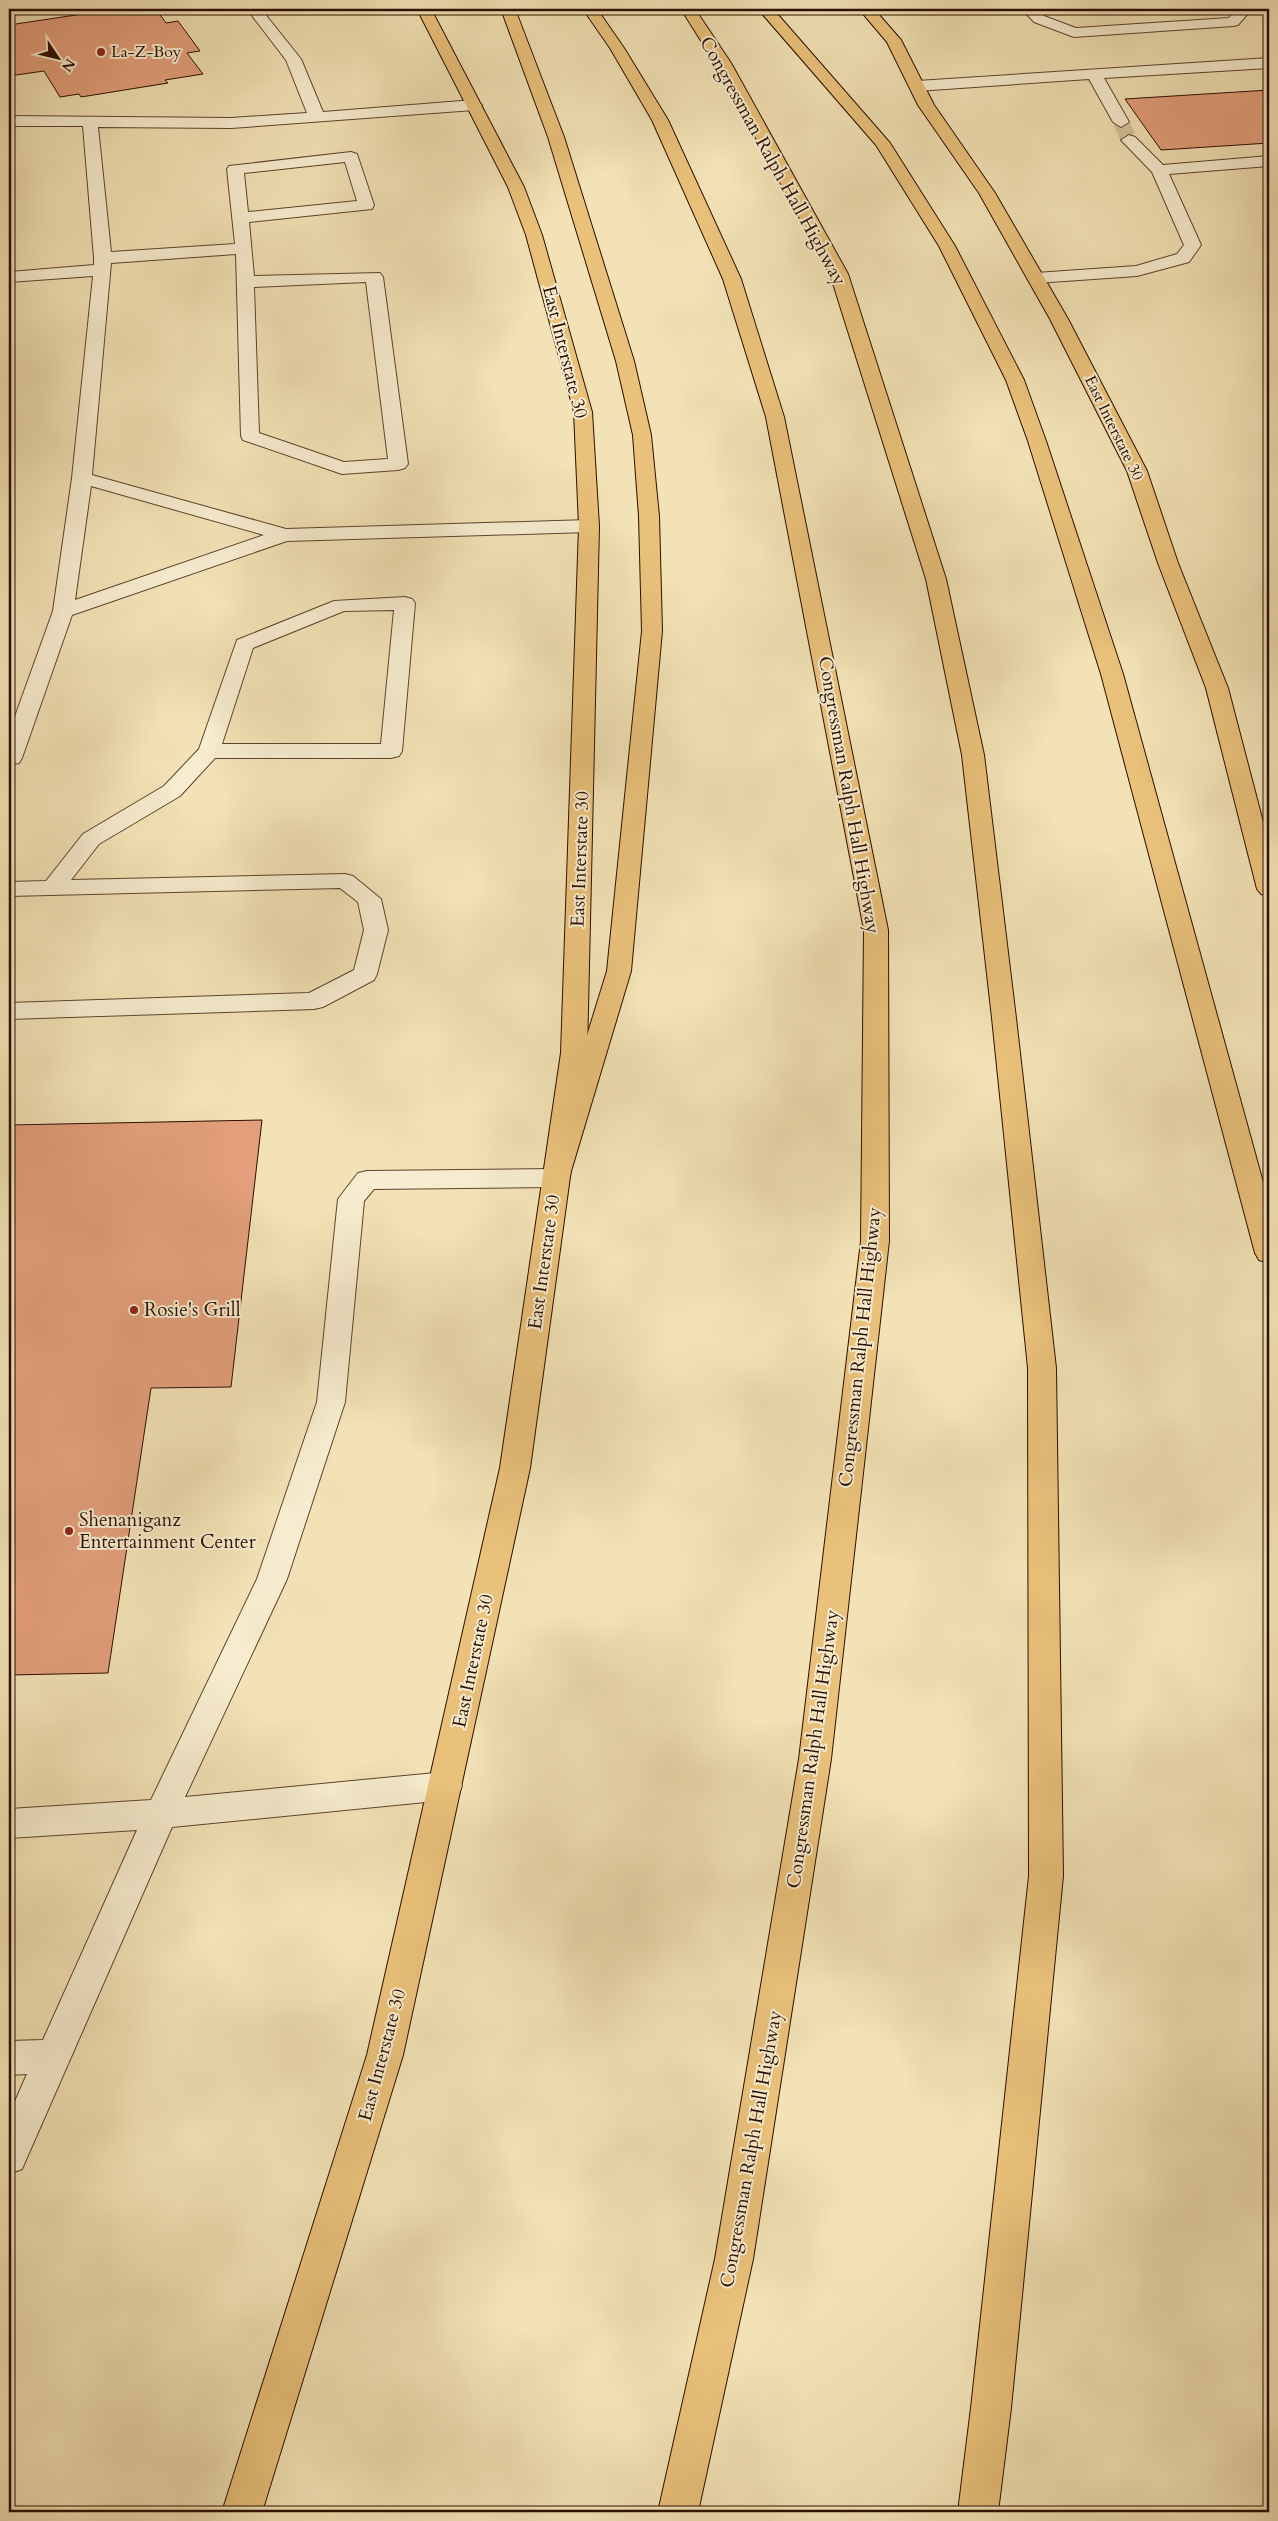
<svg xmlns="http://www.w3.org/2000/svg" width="1278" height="2521" font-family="Cardo,serif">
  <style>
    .building { fill: #e39f7b; stroke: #2b0e00 }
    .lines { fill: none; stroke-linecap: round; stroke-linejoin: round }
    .minor-tunnel { stroke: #d4c29a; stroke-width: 16; stroke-dasharray: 16 8; stroke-linecap: butt }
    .minor-casing { stroke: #5d432d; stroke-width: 2 }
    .major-casing { stroke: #2b0e00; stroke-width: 2 }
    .highway-casing { stroke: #2b0e00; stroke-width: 2 }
    .minor { fill: #f7eccf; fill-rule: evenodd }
    .major { fill: #e9c17a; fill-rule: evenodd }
    .highway { fill: #e9c17a; fill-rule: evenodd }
    .poi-dot { fill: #8f2418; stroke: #f7eccf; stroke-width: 2 }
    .labels { text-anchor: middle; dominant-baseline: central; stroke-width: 4; stroke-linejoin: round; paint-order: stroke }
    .far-poi-label { font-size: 16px; fill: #2b0e00; stroke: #f7eccf; text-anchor: start }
    .far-street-label { font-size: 16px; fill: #2b0e00; stroke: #f7eccf }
    .street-label { font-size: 19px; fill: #2b0e00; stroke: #f7eccf }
    .poi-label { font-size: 19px; fill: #2b0e00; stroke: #f7eccf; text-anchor: start }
  </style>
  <rect width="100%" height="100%" fill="#f2e2b5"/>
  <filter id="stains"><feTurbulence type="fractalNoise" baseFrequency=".004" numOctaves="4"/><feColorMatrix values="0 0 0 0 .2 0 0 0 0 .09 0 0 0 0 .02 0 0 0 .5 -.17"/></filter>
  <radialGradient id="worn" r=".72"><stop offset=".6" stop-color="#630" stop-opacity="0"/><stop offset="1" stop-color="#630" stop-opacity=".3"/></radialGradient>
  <path class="building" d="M116,9H156L166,23L178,21L200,51L187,53L203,74L165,80L168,83L81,97L79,94L60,97L44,71L9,76V25Z
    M1269,90V143L1161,150L1125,99Z
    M262,1120L231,1387L151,1388L108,1673L9,1675V1125Z"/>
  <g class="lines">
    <path class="minor-tunnel" d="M1121,122L1129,140"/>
    <defs>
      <path id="minor" d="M9,9H33L31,12L9,15Z
        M247,9H261L301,59L323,112L474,100L482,105L474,110L231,128L98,127L111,252L235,244L227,169L229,166L351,152L357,154L374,205L372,209L249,222L254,276L380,273L383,277L408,464L405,468L398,470L342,474L243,440L241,436L236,254L111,263L92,475L286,529L589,520L596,522L599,526L596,530L589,532L287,541L72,615L22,758L19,763L9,765V733L53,611L72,478L93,276L9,282V272L94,265V258L83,126H9V116L231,118L307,113L286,60ZM345,162L357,201L248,212L244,173ZM366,282L388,459L344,462L259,433L254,287ZM91,486L264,535L75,600Z
        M1022,9H1037L1044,16L1076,28L1229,18L1235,9L1251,10L1238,25L1233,26L1074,37L1034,22Z
        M1269,58V68L1104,78L1129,122L1121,127L1113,122L1089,79L917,91L909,86L917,81Z
        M1129,135L1135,137L1163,165L1269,156V166L1169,174L1201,245L1189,262L1137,276L1036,283L1030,282L1027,278L1030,274L1036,273L1136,266L1177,254L1184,245L1152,172L1121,140Z
        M405,597L412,599L415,603L402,751L399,756L391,758H215L180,796L99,844L71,880L345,874L353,876L381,899L388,930L377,974L374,980L323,1007L314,1009L9,1019V1003L309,993L354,970L364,930L358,902L340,888L9,896V882L46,881L83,834L164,786L199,749L237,640L334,601ZM394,610L381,744H222L253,648L344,611Z
        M556,1169L565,1171L569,1178L565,1185L556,1187L374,1189L364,1201L345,1402L287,1579L185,1797L446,1772L458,1776L462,1786L458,1796L446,1800L172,1827L22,2169L9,2174V2115L27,2074L9,2075V2041L43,2040L137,1830L9,1838V1809L151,1800L257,1579L317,1402L338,1199L358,1173L367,1171Z"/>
      <path id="major" d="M417,9H431L524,187L542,235L592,412L599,526L587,1053L530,1468L403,2055L262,2512H222L367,2055L500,1468L561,1053L579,526L574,412L526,235L508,187Z
        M859,9H874L901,40L934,105L995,193L1068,319L1147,471L1178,563L1228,688L1269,845V896L1261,894L1257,889L1206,688L1158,563L1127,471L1050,319L979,193L918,105L887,42Z"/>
      <path id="highway" d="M501,9H515L564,137L634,361L651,435L659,516L662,631L631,971L569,1178L565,1185L556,1187L547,1185L543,1178L607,971L642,631L639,516L633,435L616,361L548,137Z
        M583,9H597L624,48L668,120L741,279L784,417L888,930L889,1241L831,1759L753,2259L698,2512H658L715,2259L799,1759L861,1241L864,930L766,417L723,279L652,120L610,48Z
        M681,9H695L731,63L848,274L946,579L984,755L1016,1018L1056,1368L1063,1876L1011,2408L998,2512H958L971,2408L1029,1876L1028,1368L992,1018L962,755L926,579L830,274L715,63Z
        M758,9H773L890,143L955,246L1024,380L1046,441L1123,674L1269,1204V1263L1259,1260L1255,1253L1101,674L1028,441L1006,380L939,246L876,145Z"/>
    </defs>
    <use href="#minor" class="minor-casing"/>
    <use href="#major" class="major-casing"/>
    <use href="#highway" class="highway-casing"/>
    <use href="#minor" class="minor"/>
    <use href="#major" class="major"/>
    <use href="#highway" class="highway"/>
  </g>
  <g class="poi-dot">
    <circle cx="101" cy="52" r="5"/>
    <circle cx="134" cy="1310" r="5"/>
    <circle cx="69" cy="1531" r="5"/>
  </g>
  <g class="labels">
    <g class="far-poi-label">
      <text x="111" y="52">La-Z-Boy</text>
    </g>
    <g class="far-street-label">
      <text transform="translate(1114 428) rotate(64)">East Interstate 30</text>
    </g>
    <g class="street-label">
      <text transform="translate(773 161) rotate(61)">Congressman Ralph Hall Highway</text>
      <text transform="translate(565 352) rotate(76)">East Interstate 30</text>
      <text transform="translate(849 795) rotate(80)">Congressman Ralph Hall Highway</text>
      <text transform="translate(580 859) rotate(-88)">East Interstate 30</text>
      <text transform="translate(544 1262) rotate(-82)">East Interstate 30</text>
      <text transform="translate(860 1347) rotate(-84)">Congressman Ralph Hall Highway</text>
      <text transform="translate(473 1661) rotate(-78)">East Interstate 30</text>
      <text transform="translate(813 1749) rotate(-82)">Congressman Ralph Hall Highway</text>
      <text transform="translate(382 2055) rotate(-75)">East Interstate 30</text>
      <text transform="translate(751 2149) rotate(-80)">Congressman Ralph Hall Highway</text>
    </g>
    <g class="poi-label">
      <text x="144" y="1310">Rosie's Grill</text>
      <text x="79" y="1520">Shenaniganz<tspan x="79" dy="22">Entertainment Center</tspan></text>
    </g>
  </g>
  <rect width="1278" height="2521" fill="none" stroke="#f2e2b5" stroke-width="30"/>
  <rect x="10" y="10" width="1258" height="2501" fill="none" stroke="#2b0e00" stroke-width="2.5"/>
  <rect x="15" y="15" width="1248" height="2491" fill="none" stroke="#2b0e00"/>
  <g transform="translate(58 58) rotate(125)" stroke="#f7eccf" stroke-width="4" paint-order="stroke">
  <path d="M0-4L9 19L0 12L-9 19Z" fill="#2b0e00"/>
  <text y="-8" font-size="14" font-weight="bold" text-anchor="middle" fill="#2b0e00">N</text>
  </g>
  <rect width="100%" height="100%" filter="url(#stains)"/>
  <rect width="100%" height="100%" fill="url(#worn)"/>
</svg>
